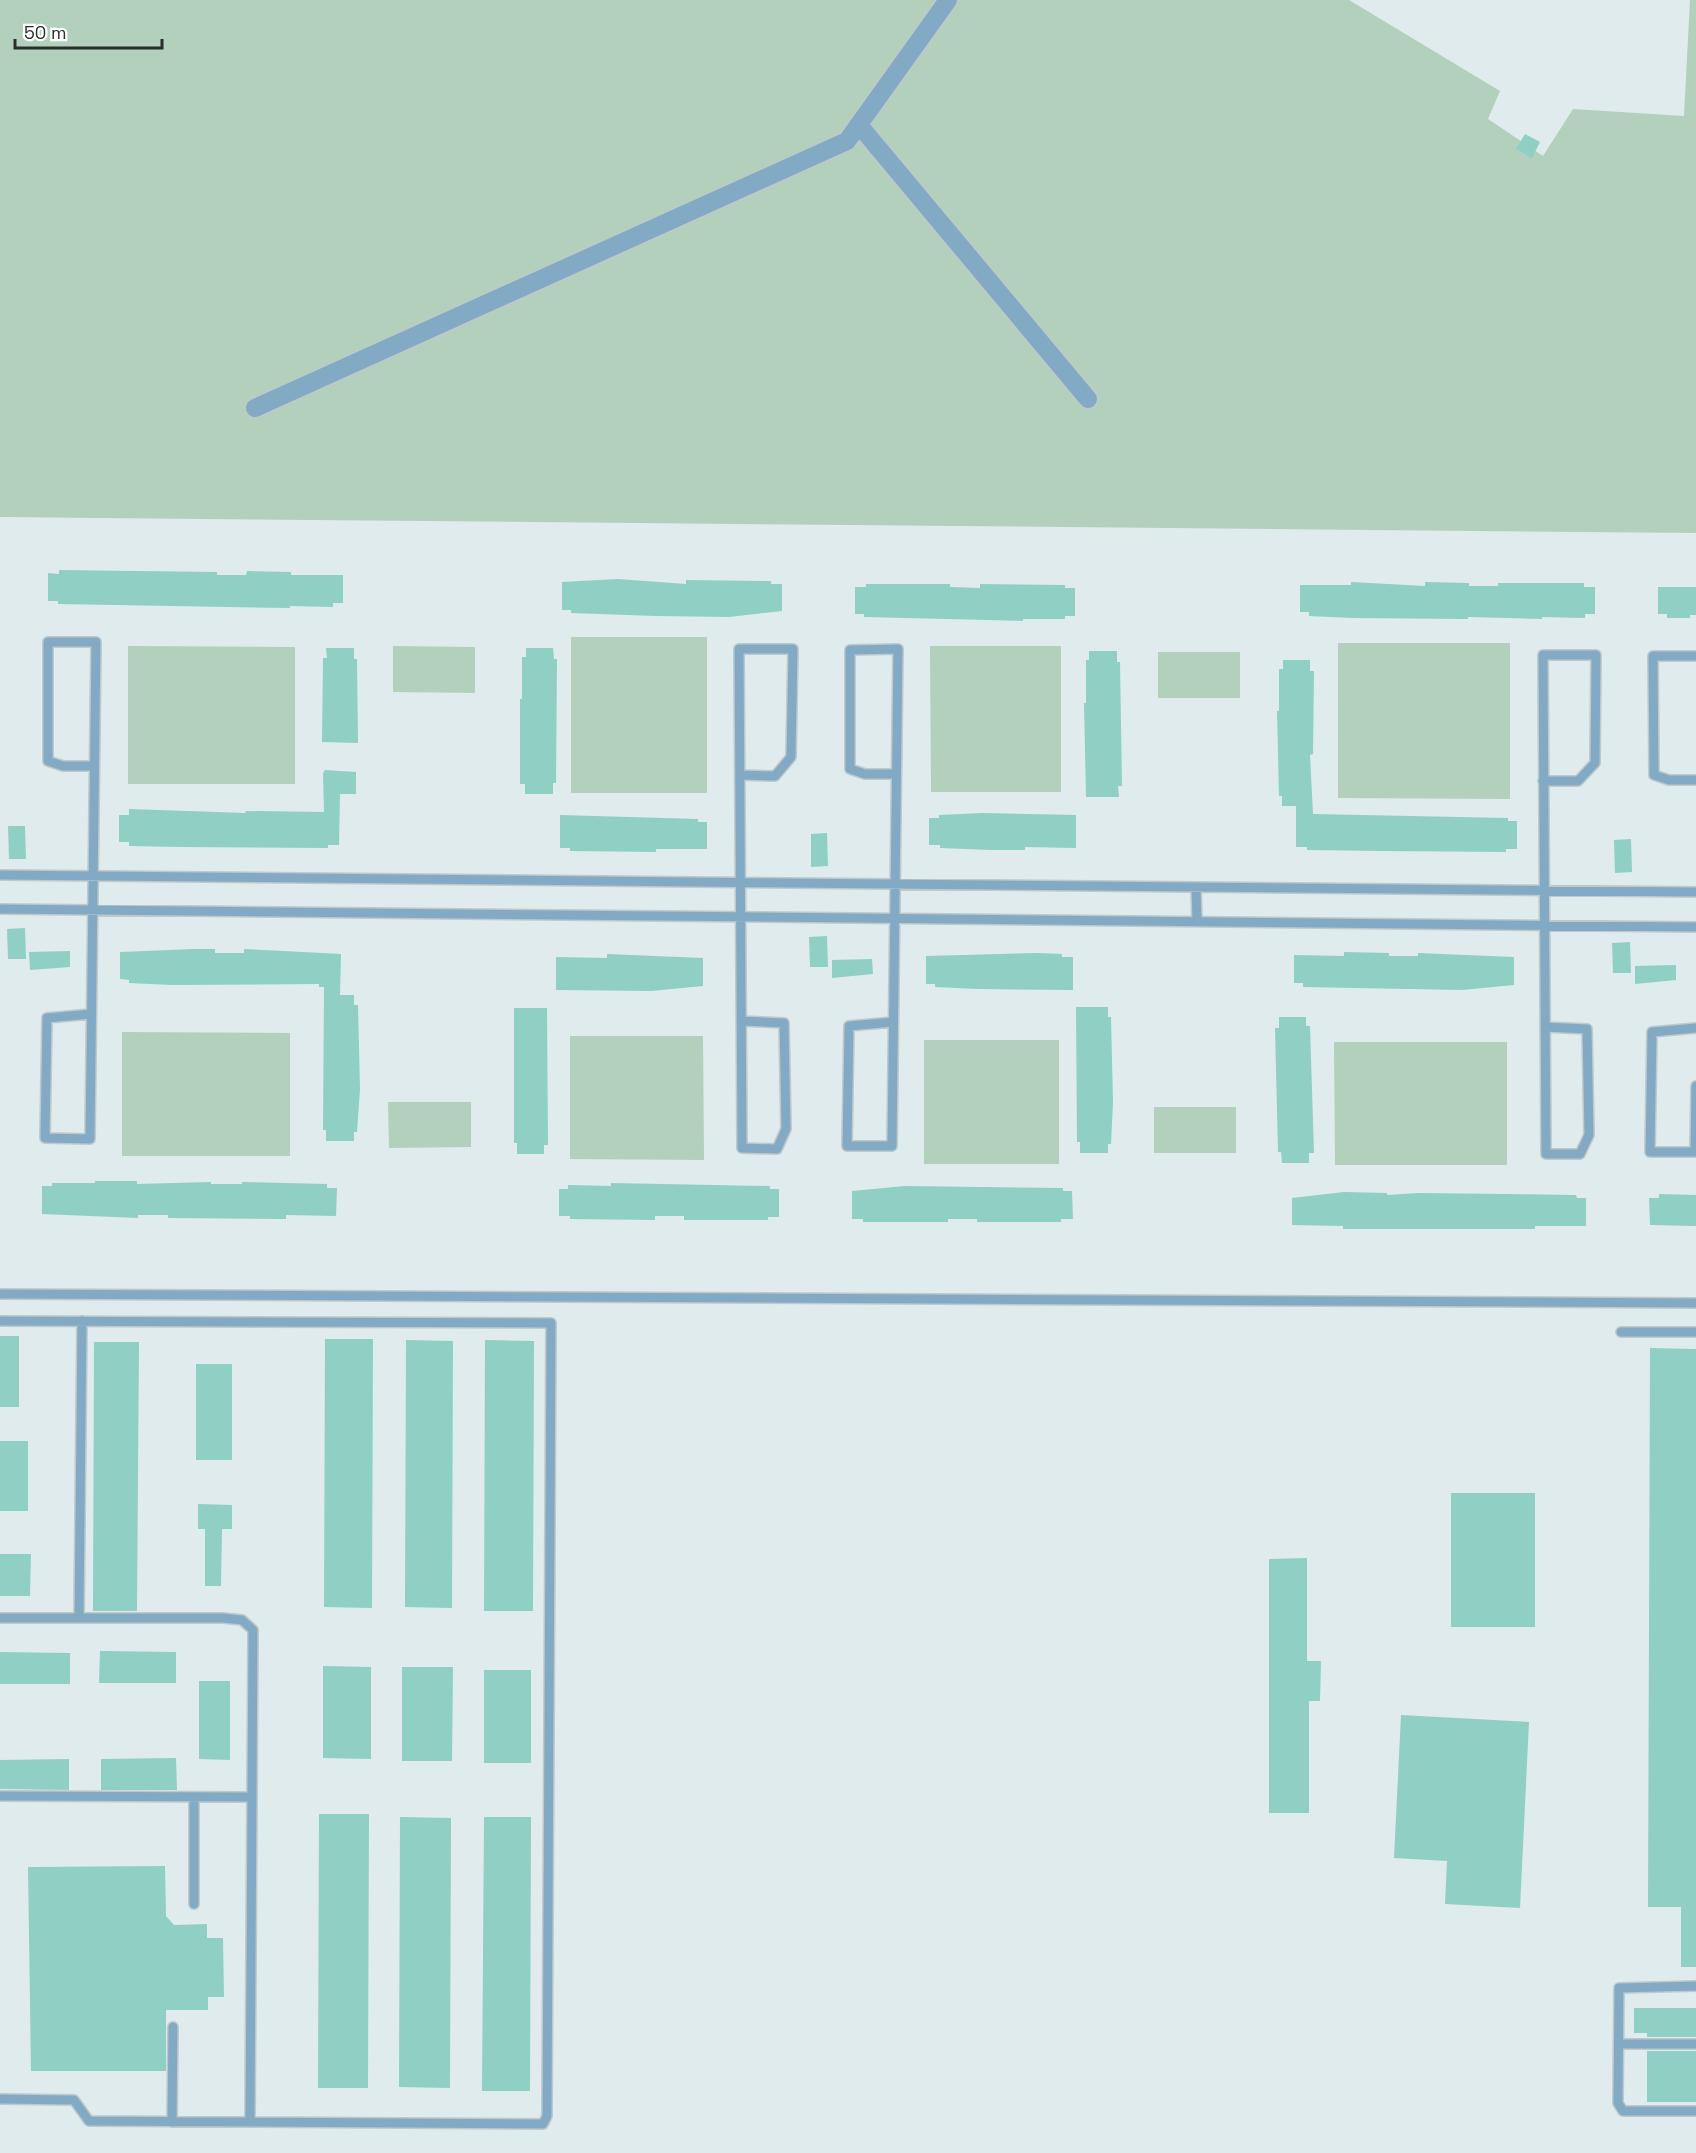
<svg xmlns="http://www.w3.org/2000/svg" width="1696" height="2153" font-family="'Space Grotesk',sans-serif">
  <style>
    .green { fill: #b2d0bc }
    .building { fill: #8fcfc4 }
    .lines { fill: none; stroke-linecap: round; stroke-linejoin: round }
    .lane-casing { stroke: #bfc9cb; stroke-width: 12 }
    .street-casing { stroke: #bfc9cb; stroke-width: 21 }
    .lane { stroke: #83aac4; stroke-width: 9 }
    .street { stroke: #83aac4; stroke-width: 18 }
  </style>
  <rect width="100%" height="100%" fill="#e0ebed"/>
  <path class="green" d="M0,0H1349L1500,91L1488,119L1543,156L1573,109L1684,116L1690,0H1696V533L0,517Z
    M571,637H707V793H571Z
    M1338,643H1510V799L1338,798Z
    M128,646L295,647V784H128Z
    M393,646L475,647V693L393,692Z
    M930,646H1061V792H931Z
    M1158,652H1240V698H1158Z
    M122,1032L290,1033V1156H122Z
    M570,1036H703L704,1160L570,1159Z
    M924,1040H1059V1164H924Z
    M1334,1042H1507V1165H1335Z
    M388,1102H471V1147L389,1148Z
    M1154,1107H1236V1153H1154Z"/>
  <path class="building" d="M1525,134L1540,142L1532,158L1516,149Z
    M59,570L217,572V575H246L247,571L291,572V575H343V603H333V607L290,606V608L58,604V601H48V573L59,574Z
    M618,579L686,584V580L771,581V584H782V611L729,617L656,616L571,613V610H562V582Z
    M1351,582L1425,586V582L1469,583V586H1498V583H1584V587H1595V614H1585V618L1542,617V619L1468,617V619L1352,618L1309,616V612H1300V585H1351Z
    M866,584H950V587L980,588V584L1065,585V588H1075V616H1065V619H1023V621L864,617V614H855V587H866Z
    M1658,587H1696V615H1690V618H1667V614H1658Z
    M326,648H354V659H357L358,743L322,742L323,658H327Z
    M526,648H553L554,659H557L556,783H553V794H525V784H520V699H522V657H526Z
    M1089,651H1117V662H1120L1122,786H1118L1119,797H1086L1084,703H1086V660H1089Z
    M1283,660H1310V671H1314L1313,754L1310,755L1313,814L1508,818V821H1517V849H1506V852L1381,851L1307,850V847H1296V806H1282V796H1279L1277,711H1279V669H1283Z
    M325,770L356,772V794H340L339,845H328V848L180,847L129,846V842H119V815H129V809L246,813L245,811L324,812L323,773Z
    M982,813L1076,815V848L1025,847V850H991L940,848V845H929V818H939V815Z
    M560,815L698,819V822H707V849H656V852L570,851V848H560Z
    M8,826H25L26,859H9Z
    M827,833L828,866L811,867V834Z
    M1631,839L1632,872L1615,873L1614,840Z
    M25,928L26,959H8L7,929Z
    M827,936L828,967H810L809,937Z
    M1630,942L1631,973H1613L1612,943Z
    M194,949H215V953H244V949L341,954L340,995H354V1005H358L360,1089L357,1132H354V1141H326V1130H323L324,987H319V984L172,985L129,983V980L120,979V952Z
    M70,951V967L30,970L29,952Z
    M1344,952L1389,953V956H1418V953L1514,957V985L1462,990L1303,987V983H1294V955L1344,956Z
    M1037,953L1062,954V957H1073V990L978,989L935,987V984H926V956Z
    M607,954L703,958V986L651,991L556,990V957L607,958Z
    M872,959L873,974L832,978V960Z
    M1676,965V980L1635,984V966Z
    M1076,1007H1108V1017H1111L1113,1102L1111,1144H1108V1153H1080V1142H1077Z
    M514,1008H547L548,1145H544V1154H517V1143H514Z
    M1279,1017H1306V1026H1310L1314,1153H1309V1163H1282L1281,1152H1278L1275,1028H1279Z
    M95,1181H137V1184L211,1182V1184H242V1182L327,1184V1188H337L336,1216L286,1215V1219L168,1218V1215H138V1218L42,1214V1186H52V1183H95Z
    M611,1183L770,1186V1189H779V1217H768V1220H684V1216H655V1220L570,1219V1216H559V1189H568V1185L611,1186Z
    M905,1186L1063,1188V1191H1072L1073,1219H1061V1222H977V1219H948V1222H863V1219H852V1191Z
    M1344,1192L1387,1193V1195L1418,1193L1576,1195L1577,1198H1586V1226H1535V1229H1343V1226L1292,1225V1198Z
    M1659,1194L1696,1195V1226L1650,1225L1649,1198H1659Z
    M0,1336H19V1407H0Z
    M325,1339H373L372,1608L324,1607Z
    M406,1340L453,1341L452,1608L405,1607Z
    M485,1340L534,1341L533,1611H484Z
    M94,1342H139L137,1611H93Z
    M1650,1348L1696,1349V1967H1681V1907H1648Z
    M196,1364H232V1460H196Z
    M0,1441H28V1511H0Z
    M1451,1493H1535V1627H1451Z
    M198,1504L232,1505V1529H222L221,1586H205V1529H198Z
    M0,1554H31L30,1596H0Z
    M1307,1558V1661H1321L1320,1701H1309V1813H1269V1559Z
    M100,1651L176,1652V1683H99Z
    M0,1652L70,1653V1684H0Z
    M323,1666L371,1667V1759L323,1758Z
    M402,1667H453L452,1761H402Z
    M484,1670H531V1763H484Z
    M199,1681H230V1760L199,1759Z
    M1401,1715L1529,1722L1520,1908L1445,1904L1447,1861L1394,1858Z
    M176,1758L177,1790H101V1759Z
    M69,1759V1790L0,1789V1760Z
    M319,1814H369L368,2088H318Z
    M400,1817L451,1818L450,2088L399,2087Z
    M484,1817H531L530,2091H482Z
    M165,1866L166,1916L174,1925L207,1924V1938H223L224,1997H208V2010H166V2071H31L28,1867Z
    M1634,2008H1696V2037H1647V2033H1634Z
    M1647,2051H1696V2102H1647Z"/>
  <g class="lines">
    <defs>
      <path id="lane" d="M1696,656H1653L1654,775L1669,780H1696
        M740,775L775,776L791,757L793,649H739L742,1148L777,1149L786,1129L784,1023L741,1021
        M1543,781H1578L1595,763L1596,655H1543L1546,1154H1580L1589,1135L1587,1029L1545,1027
        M0,875L1696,892
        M1196,887L1197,922
        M0,909L1696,927
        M91,1014L47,1018L45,1138L90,1139L96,642H48V761L63,766H94
        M893,1022L849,1026L847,1146H892L898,649L850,650V769L865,774H896
        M1696,1028L1652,1032L1650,1152H1695L1696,1086
        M0,1294L1696,1303
        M0,1321L551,1323L547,2116L543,2124L89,2121L74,2100L0,2099
        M1621,1332H1696
        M0,1618H223L242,1620L253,1630L250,2122
        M79,1618L82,1321
        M0,1796L252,1797
        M194,1904V1797
        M1696,1986L1619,1988L1618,2103L1623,2111H1696
        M1619,2044H1696
        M172,2122L173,2027"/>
      <path id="street" d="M859,125L1088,399
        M255,408L847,141L948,0"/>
    </defs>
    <use href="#lane" class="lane-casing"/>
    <use href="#street" class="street-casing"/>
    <use href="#lane" class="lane"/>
    <use href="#street" class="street"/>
  </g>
  <path d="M15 39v9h147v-9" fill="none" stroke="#292d2e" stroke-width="3"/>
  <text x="24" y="39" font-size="18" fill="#292d2e" stroke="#ffffff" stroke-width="4.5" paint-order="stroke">50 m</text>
</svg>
